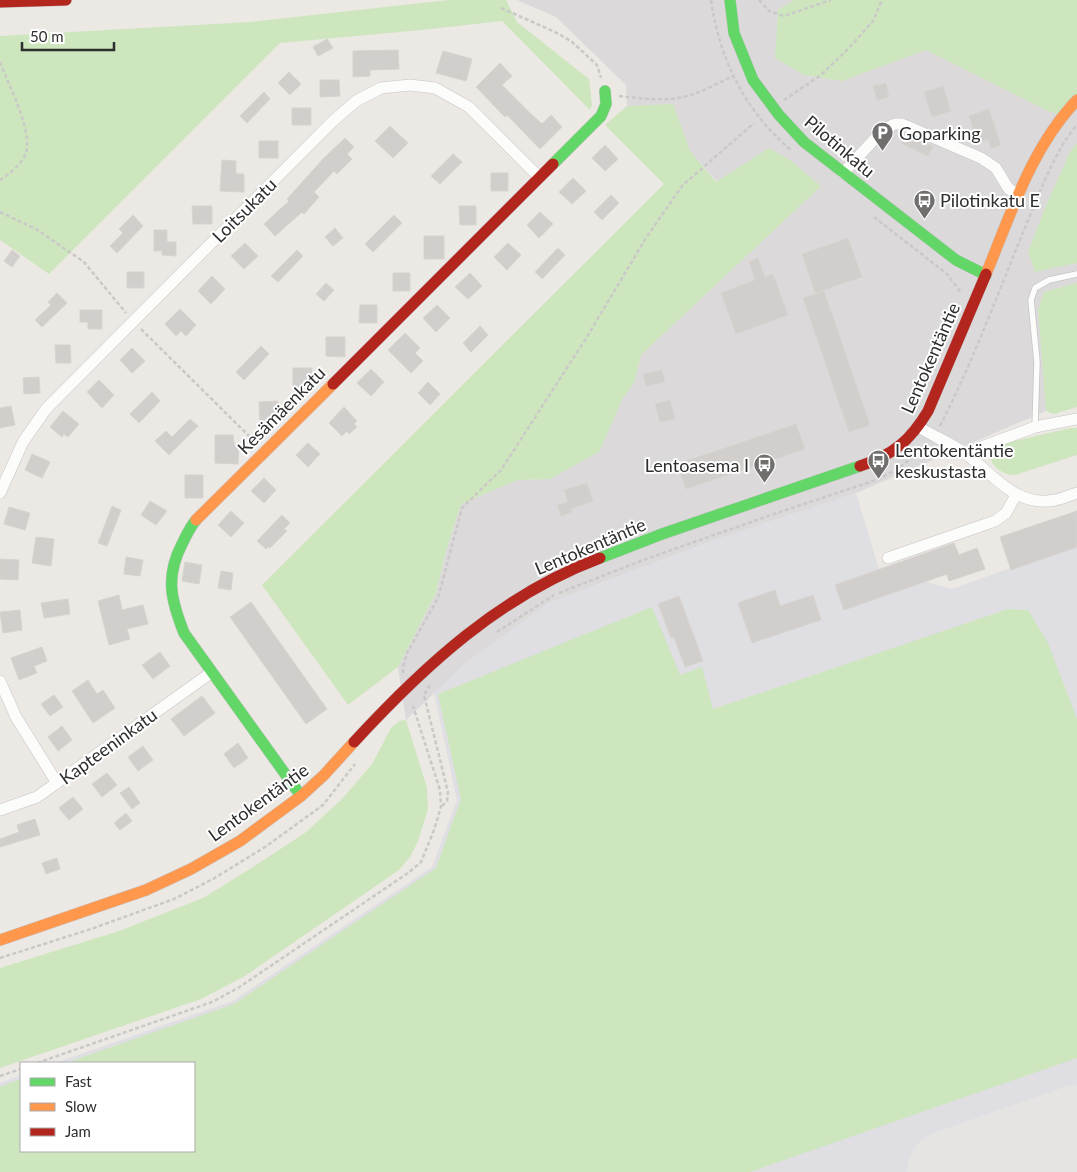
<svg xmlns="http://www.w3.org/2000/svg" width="1077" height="1172" font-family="Lato,sans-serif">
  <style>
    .industrial { fill: #dcd9db }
    .airport { fill: #dfdee2 }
    .green { fill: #cee6be }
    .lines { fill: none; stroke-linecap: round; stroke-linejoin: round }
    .runway { stroke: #e6e4e2; stroke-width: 84 }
    .building { fill: #d1cecb; stroke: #d7d4d0 }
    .lane-casing { stroke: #c5c4c5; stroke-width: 7 }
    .street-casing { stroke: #c5c4c5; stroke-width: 12 }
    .fast-casing { stroke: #c5c4c5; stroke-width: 12 }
    .slow-casing { stroke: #c5c4c5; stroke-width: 12 }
    .jam-casing { stroke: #c5c4c5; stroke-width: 12 }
    .path { stroke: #c9c9c8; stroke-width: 2.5; stroke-dasharray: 4 2.5; stroke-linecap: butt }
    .lane { stroke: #fcfcfb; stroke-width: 5.5 }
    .street { stroke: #fcfcfb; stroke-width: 11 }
    .fast { stroke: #63d668; stroke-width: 11 }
    .slow { stroke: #ff974d; stroke-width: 11 }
    .jam { stroke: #b3261e; stroke-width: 11 }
    .labels { text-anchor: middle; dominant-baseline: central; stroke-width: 4; stroke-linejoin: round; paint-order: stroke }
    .poi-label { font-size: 18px; fill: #2e2e2e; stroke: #fff; text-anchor: start }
    .street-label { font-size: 18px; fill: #2e2e2e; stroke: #fff }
  </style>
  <rect width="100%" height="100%" fill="#ece8e4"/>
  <path class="industrial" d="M517,0H794L778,10L842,81L926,50L1048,111L1077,100V283L1044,292L1043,365L1046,411L856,493L709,542L549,603L466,663L406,720L398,667L436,593L446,551L461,504L518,480L550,479L623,398L634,383L641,355L821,186L769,148L717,182L690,151L673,105L627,106L626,85L556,17Z"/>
  <path class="airport" d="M856,493L879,569L952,589L1077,544V1172H0V1083L21,1075V1151H194V1063H55L233,1001L432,867L457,800L434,693L466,663L549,603L709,542Z"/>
  <path class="green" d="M449,0H506L517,22L589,79L592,105L590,110L502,21L422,30L280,43L49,274L0,240V36L250,22Z
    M794,0H1077V100L1062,115L1048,111L926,50L842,81L804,75L775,58L778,10Z
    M673,104L690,151L716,182L769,148L790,160L821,186L641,355L634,383L623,398L599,452L550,479L518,480L461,504L446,551L436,593L398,667L348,705L262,585L664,184L605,125L627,106Z
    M1077,143V263L1035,272L1028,252L1047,203L1070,152Z
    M1077,283V407L1054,414L1046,411L1038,310L1044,292Z
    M1070,428H1077V455L1015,475C1004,475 988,466 991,453L998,445Z
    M652,607L680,675L702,667L713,709L1008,609L1028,610L1048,643L1077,719V1058L750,1172H0V1087L21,1079V1151H194V1063H66L234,1004L436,868L461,799L438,694Z
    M406,720L427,788L428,809L418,841L410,857L399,870L245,976L201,999L0,1068V968L119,931L203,898L253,867L305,833L342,799L372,764L391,728L399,721Z"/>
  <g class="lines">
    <path class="runway" d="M949,1172L1077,1127"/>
  </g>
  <path class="building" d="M327,39L333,48L318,56L313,47Z
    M398,50L399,69L370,70V76L353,77V51Z
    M443,51L472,59L466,81L436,73Z
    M500,63L512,76L502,85L528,111L542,124L551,115L562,127L540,149L507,115L505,117L476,87Z
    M289,72L301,84L290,95L278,83Z
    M320,80H339L340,96L320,97Z
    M886,83L889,97L877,100L873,86Z
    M943,86L951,111L932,117L924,92Z
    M264,92L270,99L247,123L240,116Z
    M292,108H311V125H292Z
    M989,109L1001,145L991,149L988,139L978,143L969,116Z
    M390,126L408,143L393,158L375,141Z
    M906,134L933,146L928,156L901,143Z
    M345,138L354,147L347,154L352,159L337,174L334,171L314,192L319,197L304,214L302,212L275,236L264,224L289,201L287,199L323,159Z
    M259,141H278V158H259Z
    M605,145L618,159L605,171L592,158Z
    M453,154L462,162L440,184L431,176Z
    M222,160L236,161V174H244V192L220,191Z
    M491,173H508V191H491Z
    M573,178L586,191L572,204L559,192Z
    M611,195L619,203L602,220L594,212Z
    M192,206H212V224H193Z
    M459,206H476V225H460Z
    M540,212L553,224L539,238L527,225Z
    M133,215L143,226L117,253L110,246L123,233L119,229Z
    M394,215L402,223L373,252L365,244Z
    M335,228L343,238L333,246L325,237Z
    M154,230H167V242H176V256L162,255V251H154Z
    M424,236H444V259H424Z
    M848,238L862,277L815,293L802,254Z
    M245,243L258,256L244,269L231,256Z
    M508,243L521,255L507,270L494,257Z
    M558,248L565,255L542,279L535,272Z
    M12,250L20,256L12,267L4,261Z
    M297,250L303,256L278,282L271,276Z
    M758,258L765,277L773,274L788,315L736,334L721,293L755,280L749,262Z
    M127,272H144V288H127Z
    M393,273H410V291H393Z
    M470,273L482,286L468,299L455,287Z
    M212,276L225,289L211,304L198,291Z
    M326,283L334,290L324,301L316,294Z
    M824,291L870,425L849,432L803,298Z
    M57,293L67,303L42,327L35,320L51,305L48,302Z
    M360,305H377V323H359Z
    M437,305L450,318L436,332L423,318Z
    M180,309L196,325L186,336L181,331L176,336L165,324Z
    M80,310H102V329H88V322H80Z
    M480,326L488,335L471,352L463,343Z
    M405,333L420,348L415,353L423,361L411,373L388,350Z
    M326,337H345V357L326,356Z
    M55,345H70L71,363H56Z
    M261,346L269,354L244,380L236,372Z
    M132,348L145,361L132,373L120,360Z
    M293,368H312L311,389H293Z
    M371,369L384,382L371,396L357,383Z
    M662,370L665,382L646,386L643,374Z
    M39,377L40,393L24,394L23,378Z
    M99,380L114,395L102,408L87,392Z
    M428,382L440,394L430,405L418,393Z
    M152,392L160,401L139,423L130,414Z
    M670,400L675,419L660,422L655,404Z
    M278,401L279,422L260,423L259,402Z
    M11,406L15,425L0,428V408Z
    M344,407L357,421L354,424L357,427L349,434L347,431L342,436L329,423Z
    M63,411L79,424L68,437L64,434L62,437L50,427Z
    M190,419L198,426L169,455L155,441L166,431L172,437Z
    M796,424L805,449L686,489L677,464Z
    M215,435H233L234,444H239L238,464L215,463Z
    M308,443L320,454L308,467L296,455Z
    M32,454L50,462L42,478L25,470Z
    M185,475H203V498H185Z
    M264,478L276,490L264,503L251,491Z
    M587,483L593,501L571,509L572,512L561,516L557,505L568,502L564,490Z
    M150,501L167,511L156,525L141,515Z
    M112,506L121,510L107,546L98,543Z
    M9,507L30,513L25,530L4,524Z
    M231,511L244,523L231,537L218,525Z
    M1077,511V547L1011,570L1000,537Z
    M282,515L290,523L284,529L287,531L270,548L268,547L266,549L257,541Z
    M36,537L54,539L51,566L32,563Z
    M954,543L959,555L977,548L985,569L949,581L947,574L844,610L835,585Z
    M126,557L143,560L140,576L124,574Z
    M0,559L19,560L18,580L0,579Z
    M185,562L202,565L199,584L182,581Z
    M221,571L233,573L231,590L218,588Z
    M775,590L780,606L813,595L821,620L752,643L738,603Z
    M119,595L122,610L143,605L148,624L127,629L130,639L109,645L98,601Z
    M679,596L703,661L685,667L674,637L671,638L658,604Z
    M68,599L70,614L44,618L41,603Z
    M251,602L327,709L306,724L230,617Z
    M20,610L22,630L3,633L0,612Z
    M42,647L47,661L34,666L37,673L19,680L11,658Z
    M160,652L170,666L153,679L142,665Z
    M88,680L97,694L103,690L115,708L93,723L72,691Z
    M54,695L63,707L50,716L41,704Z
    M202,696L215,713L184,736L171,719Z
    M62,726L72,740L58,751L48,737Z
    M238,743L248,758L234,768L224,754Z
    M143,746L153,760L138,771L128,757Z
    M107,773L117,785L102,797L92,784Z
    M129,787L140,803L132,809L120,793Z
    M73,797L83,809L69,820L59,808Z
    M126,813L132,821L120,830L114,823Z
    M35,819L40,835L0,847V839L19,832L17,825Z
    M57,858L60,869L46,874L42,863Z"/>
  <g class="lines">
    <defs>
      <path id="lane" d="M1035,427L1037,362L1031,300L1035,288L1049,280L1077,274"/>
      <path id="street" d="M843,173L884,129L895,124H902L981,158L996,168L1008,188L1019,196
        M919,427C934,437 951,443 966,454C993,474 1016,508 1055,500C1062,499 1070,495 1077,493
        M965,453L1035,427L1077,419
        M0,493L23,442L46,409L332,122L356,101L381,88L410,85L435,88L469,107L539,177
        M888,558L995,521L1006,513L1016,495
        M0,681L16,717L57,783
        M0,810L37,797L212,672"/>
      <path id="fast" d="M730,0L734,33L753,80L779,115L804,142L956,260L986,275
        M553,164L601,116L606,104L605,91
        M196,520C190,527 186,536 182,544C165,577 171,600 184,633L301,796
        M600,558L662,534L860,466"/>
      <path id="slow" d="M986,274C1011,214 1031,148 1077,100
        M196,520L333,384
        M0,940L146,890L191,869L240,841L301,796L324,775L354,742"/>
      <path id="jam" d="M0,2L66,0
        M333,384L553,164
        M860,466C893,455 910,441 928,411L986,274
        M354,742C425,665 501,595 600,558"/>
    </defs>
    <use href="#lane" class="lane-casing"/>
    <use href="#street" class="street-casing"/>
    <use href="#fast" class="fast-casing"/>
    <use href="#slow" class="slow-casing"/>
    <use href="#jam" class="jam-casing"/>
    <path class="path" d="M711,0C720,61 745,111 792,151
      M759,0L769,11L784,16L831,0
      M501,8L553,31L571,41L597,65L601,78
      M0,62C9,85 29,124 27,148C26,161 11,173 0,180
      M619,96C638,98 658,101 678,98C697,95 716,84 733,76
      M784,100L821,75L847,50L873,21L882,0
      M0,212L36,229L84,262L126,313
      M874,217L947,274L959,290L963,292
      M141,329L255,442
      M940,426C972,363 997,296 1024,230C1037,200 1055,149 1077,125
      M559,593L646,559L771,515L879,479L902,466L926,445
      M497,632L554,595
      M403,673V667L407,653L438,598L462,508L501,470L585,340L646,238L682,186L754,123
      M430,685L424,695L448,792L447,801L441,807
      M0,958L91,929L174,899L213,879L265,847L323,805L355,764
      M37,1063L212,1002L238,988L408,873L421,862L434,830L441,807L440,790L413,706
      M0,1076L21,1069"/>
    <use href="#lane" class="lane"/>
    <use href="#street" class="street"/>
    <use href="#fast" class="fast"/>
    <use href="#slow" class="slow"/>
    <use href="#jam" class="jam"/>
  </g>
  <defs>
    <symbol id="parking-pin" viewBox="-11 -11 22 30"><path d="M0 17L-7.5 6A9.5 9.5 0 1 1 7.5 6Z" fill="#706f6e" stroke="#fff"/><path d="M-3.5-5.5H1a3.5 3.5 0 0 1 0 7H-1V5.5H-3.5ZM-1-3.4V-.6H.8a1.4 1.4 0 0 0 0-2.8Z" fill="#fff"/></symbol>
    <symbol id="bus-pin" viewBox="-11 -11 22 30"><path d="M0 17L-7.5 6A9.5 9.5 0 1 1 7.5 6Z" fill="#706f6e" stroke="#fff"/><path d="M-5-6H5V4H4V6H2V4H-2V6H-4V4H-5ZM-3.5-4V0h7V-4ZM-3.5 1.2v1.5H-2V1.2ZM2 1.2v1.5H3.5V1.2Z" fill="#fff"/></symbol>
  </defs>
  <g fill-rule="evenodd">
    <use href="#parking-pin" x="870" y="120" width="25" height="34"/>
    <use href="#bus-pin" x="912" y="188" width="25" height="34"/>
    <use href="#bus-pin" x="866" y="448" width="25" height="34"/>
    <use href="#bus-pin" x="752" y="452" width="25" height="34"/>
  </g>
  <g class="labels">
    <g class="poi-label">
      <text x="899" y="133">Goparking</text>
      <text x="940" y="200">Pilotinkatu E</text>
      <text x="895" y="450">Lentokentäntie<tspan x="895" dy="21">keskustasta</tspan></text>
      <text x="749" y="465" text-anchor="end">Lentoasema I</text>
    </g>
    <g class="street-label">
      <text transform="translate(840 146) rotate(40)">Pilotinkatu</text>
      <text transform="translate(244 210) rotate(-45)">Loitsukatu</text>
      <text transform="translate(930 358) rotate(-66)">Lentokentäntie</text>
      <text transform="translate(281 410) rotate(-45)">Kesämäenkatu</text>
      <text transform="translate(590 546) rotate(-23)">Lentokentäntie</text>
      <text transform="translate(108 746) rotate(-36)">Kapteeninkatu</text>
      <text transform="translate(258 802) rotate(-36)">Lentokentäntie</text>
    </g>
  </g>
  <rect x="20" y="1062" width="175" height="90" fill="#ffffff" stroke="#ababab"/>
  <rect x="30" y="1078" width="25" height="8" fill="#63d668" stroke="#ababab"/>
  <text x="65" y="1087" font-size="15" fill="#2e2e2e">Fast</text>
  <rect x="30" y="1103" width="25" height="8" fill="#ff974d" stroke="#ababab"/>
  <text x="65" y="1112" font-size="15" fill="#2e2e2e">Slow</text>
  <rect x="30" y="1128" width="25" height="8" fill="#b3261e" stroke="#ababab"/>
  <text x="65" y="1137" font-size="15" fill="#2e2e2e">Jam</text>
  <path d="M22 42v8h92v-8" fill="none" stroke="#2e2e2e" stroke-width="2.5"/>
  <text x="30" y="42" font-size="15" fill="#2e2e2e" stroke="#ffffff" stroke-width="4" paint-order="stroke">50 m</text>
</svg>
